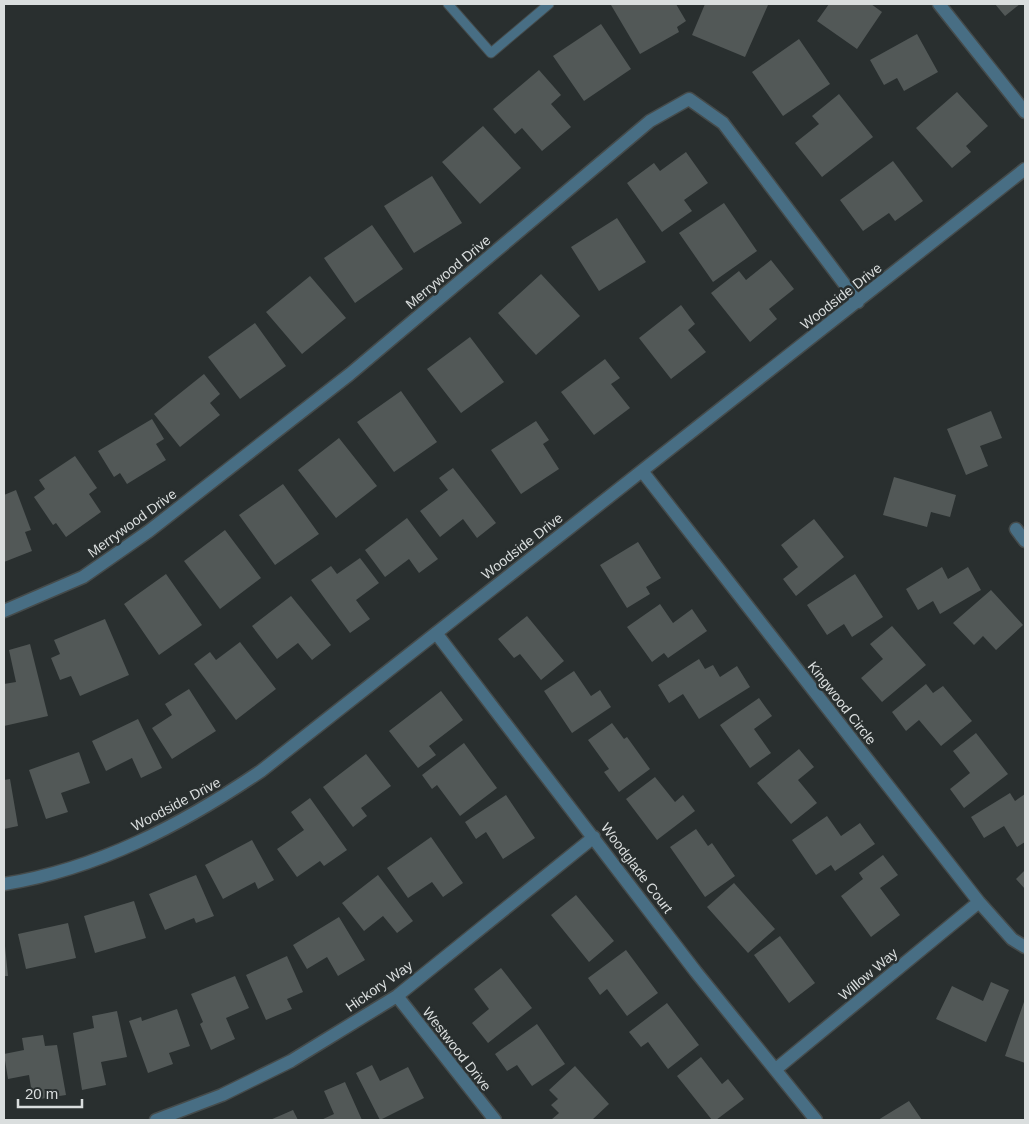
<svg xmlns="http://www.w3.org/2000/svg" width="1029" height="1124" font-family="Arial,sans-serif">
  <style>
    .building { fill: #525857 }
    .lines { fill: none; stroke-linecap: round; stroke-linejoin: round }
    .lane-casing { stroke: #454b4b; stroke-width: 11 }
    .street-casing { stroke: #454b4b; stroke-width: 15 }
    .lane { stroke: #486e84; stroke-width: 9 }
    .street { stroke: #486e84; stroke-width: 12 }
    .labels { text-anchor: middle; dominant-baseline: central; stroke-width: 5; stroke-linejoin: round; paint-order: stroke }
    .street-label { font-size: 14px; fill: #dadede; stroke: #292f2f }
  </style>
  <rect width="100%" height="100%" fill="#292f2f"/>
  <path class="building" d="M614,4H676L686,21L677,27L679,32L640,54L611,5Z
    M705,4L768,5L745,57L692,35Z
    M829,4H871L882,12L857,49L817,21Z
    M995,4H1020L1005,16Z
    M601,24L631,69L584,101L553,56Z
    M917,34L938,72L904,91L897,78L884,85L870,60Z
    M799,39L830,84L783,116L752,72Z
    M539,70L561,95L551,104L571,127L542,151L522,128L515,134L493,109Z
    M957,92L988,126L966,146L971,152L952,168L916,128Z
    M839,94L873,137L822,177L795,143L819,124L812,116Z
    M483,126L521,168L480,204L442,162Z
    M686,152L708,183L684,200L692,211L662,232L627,183L654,163L660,171Z
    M893,161L923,201L895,221L889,213L863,231L840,200Z
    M432,176L462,223L414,253L384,206Z
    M724,203L757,251L713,282L679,233Z
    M617,218L646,262L599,291L571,247Z
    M372,225L403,269L355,303L324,258Z
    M771,260L794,289L769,309L777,319L750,342L711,293L739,271L746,280Z
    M541,274L580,316L536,355L498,313Z
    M310,276L346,318L302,354L266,312Z
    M681,305L695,324L688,330L706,352L671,379L639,338Z
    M255,323L286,366L240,399L208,357Z
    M470,337L504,382L461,413L427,369Z
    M605,359L620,378L611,384L630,408L594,435L561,392Z
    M204,374L220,394L210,403L220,415L180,447L154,414Z
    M401,391L437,442L394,472L357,422Z
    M991,411L1002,438L980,446L988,466L966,475L947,429Z
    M152,419L164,439L156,444L166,460L127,484L120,473L114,477L98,451Z
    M536,421L549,440L543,444L559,469L521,494L491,450Z
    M339,438L377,486L336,518L298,470Z
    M75,456L97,488L89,494L101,512L66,537L56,523L53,525L34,497L45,489L39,480Z
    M453,468L496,523L477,538L463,519L440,537L420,511L448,490L439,478Z
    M894,477L956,495L950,517L931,512L927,527L883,515Z
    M283,484L319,534L275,565L239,515Z
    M16,490L31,530L25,532L32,551L4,562V495Z
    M407,518L438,559L419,573L409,559L385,577L365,550Z
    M814,519L844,557L796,596L783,579L798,567L781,545Z
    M225,530L261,578L220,609L184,561Z
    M638,542L661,578L646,587L650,594L627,608L600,565Z
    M360,558L379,583L356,600L370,619L350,633L311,580L331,566L337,574Z
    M942,567L948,579L968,567L981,590L940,614L933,601L918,610L906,589Z
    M166,574L202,625L159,655L124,604Z
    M855,574L883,617L852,637L844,624L827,635L807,605Z
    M991,590L1023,625L996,650L983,636L974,645L953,623Z
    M291,596L331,645L312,660L298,643L277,659L252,626Z
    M660,604L673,623L692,609L707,631L668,658L664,653L652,662L627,627Z
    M527,616L564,661L541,680L520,654L514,658L498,639Z
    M105,619L129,675L80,696L71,676L60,680L51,658L60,654L54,640Z
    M892,626L926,665L882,702L861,678L883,659L870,644Z
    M240,642L276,689L236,720L194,664L210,652L216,660Z
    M30,644L48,716L4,726V684L16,682L9,650Z
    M699,659L705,669L713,665L720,677L737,666L750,687L699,719L683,694L669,703L658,685Z
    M574,671L591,696L600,690L611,707L572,733L544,691Z
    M926,684L933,693L943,686L972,721L941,746L919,720L906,731L892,712Z
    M189,689L216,731L172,759L152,728L172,715L165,704Z
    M441,691L463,720L429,746L436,755L418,768L389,731Z
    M759,698L772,716L754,729L771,753L750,768L720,725Z
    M138,719L162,768L141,778L132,758L106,771L92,741Z
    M612,723L624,739L627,737L650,769L619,792L604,772L609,769L588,740Z
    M976,733L1008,774L964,808L950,789L970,773L953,751Z
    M464,743L497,788L460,816L437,785L432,789L422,775Z
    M799,749L814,767L798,780L817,803L791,824L757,783Z
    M79,752L90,783L61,793L68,812L46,819L29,770Z
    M366,754L391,786L361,808L367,816L353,827L323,787Z
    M655,777L675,802L683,795L695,811L657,840L626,799Z
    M10,779L18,826L4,829V780Z
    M1010,793L1015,801L1025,794V842L1017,847L1004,826L984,838L971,817Z
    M506,795L535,838L503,859L486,832L476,839L465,822Z
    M310,798L347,850L324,866L320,861L297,877L277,849L304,830L291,812Z
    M827,816L841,836L860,823L875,844L835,871L831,865L816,875L792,840Z
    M696,829L708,846L712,843L735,876L705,897L670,847Z
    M431,837L463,883L443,897L432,882L408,898L387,868Z
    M252,840L274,880L258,889L255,882L223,899L205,865Z
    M883,855L898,875L880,888L900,915L871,937L841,896L863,879L859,873Z
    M1025,870V889L1016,879Z
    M196,875L214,916L196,923L194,918L165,930L149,894Z
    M378,875L413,921L397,933L383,916L364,931L342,903Z
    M734,883L775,929L748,953L707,907Z
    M576,895L614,941L589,962L551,915Z
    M134,901L146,938L95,953L84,916Z
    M339,917L365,960L338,976L327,957L307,969L293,945Z
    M68,923L76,958L26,969L18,934Z
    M780,936L815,983L789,1003L754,955Z
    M5,946L8,976H4V947Z
    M626,950L658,993L627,1016L607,989L600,995L588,978Z
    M287,956L303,992L287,999L292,1009L266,1020L246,975Z
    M501,968L532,1008L488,1043L472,1023L489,1009L474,989Z
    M235,976L249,1008L226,1018L235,1039L211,1050L200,1024L203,1022L191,994Z
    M991,982L1009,990L986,1042L936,1019L952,986L983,1001Z
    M1025,999V1063L1005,1056Z
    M667,1003L699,1045L668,1069L648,1042L641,1047L629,1032Z
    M177,1009L190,1046L169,1053L173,1064L148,1073L129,1021L141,1017L142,1021Z
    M117,1011L127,1057L101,1062L106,1085L82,1090L73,1033L94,1028L92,1016Z
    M537,1024L565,1064L532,1086L517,1065L507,1071L495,1054Z
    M43,1035L45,1046L57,1045L66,1095L33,1100L29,1075L8,1079L4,1054L24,1050L22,1038Z
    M701,1057L722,1084L728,1079L744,1099L716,1120H712L677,1076Z
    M372,1065L380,1081L408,1067L424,1098L380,1120L356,1073Z
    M575,1066L609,1104L592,1120H551L559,1113L551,1105L558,1099L549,1090Z
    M345,1082L362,1120H321L334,1114L324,1091Z
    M909,1101L922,1120H878Z
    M293,1110L298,1120H270Z"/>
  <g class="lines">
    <defs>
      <path id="lane" d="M448,4L491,53L549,4"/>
      <path id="street" d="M939,4L1025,112
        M642,471L979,902L1012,939L1025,947
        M1016,529L1025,541
        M4,611L83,577L149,531L350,374L650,121L689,99L723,123L858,302
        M436,633L696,972L816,1120
        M4,884C98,869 183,824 261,771L1025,169
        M397,996L495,1120
        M776,1069L979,902
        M156,1120L222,1095L291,1061L397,996L594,837"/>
    </defs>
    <use href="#lane" class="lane-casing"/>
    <use href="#street" class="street-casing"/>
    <use href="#lane" class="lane"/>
    <use href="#street" class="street"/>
  </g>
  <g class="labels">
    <g class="street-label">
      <text transform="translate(448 272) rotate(-40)">Merrywood Drive</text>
      <text transform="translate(841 296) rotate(-38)">Woodside Drive</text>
      <text transform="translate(132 523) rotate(-36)">Merrywood Drive</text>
      <text transform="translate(522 546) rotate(-38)">Woodside Drive</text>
      <text transform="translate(842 703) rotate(52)">Kingwood Circle</text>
      <text transform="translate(176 804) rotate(-28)">Woodside Drive</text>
      <text transform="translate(637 868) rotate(53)">Woodglade Court</text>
      <text transform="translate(868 974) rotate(-40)">Willow Way</text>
      <text transform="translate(379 986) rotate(-35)">Hickory Way</text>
      <text transform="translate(457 1049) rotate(52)">Westwood Drive</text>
    </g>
  </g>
  <rect width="1029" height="1124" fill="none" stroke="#dadede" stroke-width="10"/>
  <path d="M18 1099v8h64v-8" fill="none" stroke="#dadede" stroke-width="2.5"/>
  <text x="25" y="1099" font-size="15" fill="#dadede" stroke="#292f2f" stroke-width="4" paint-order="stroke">20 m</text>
</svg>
